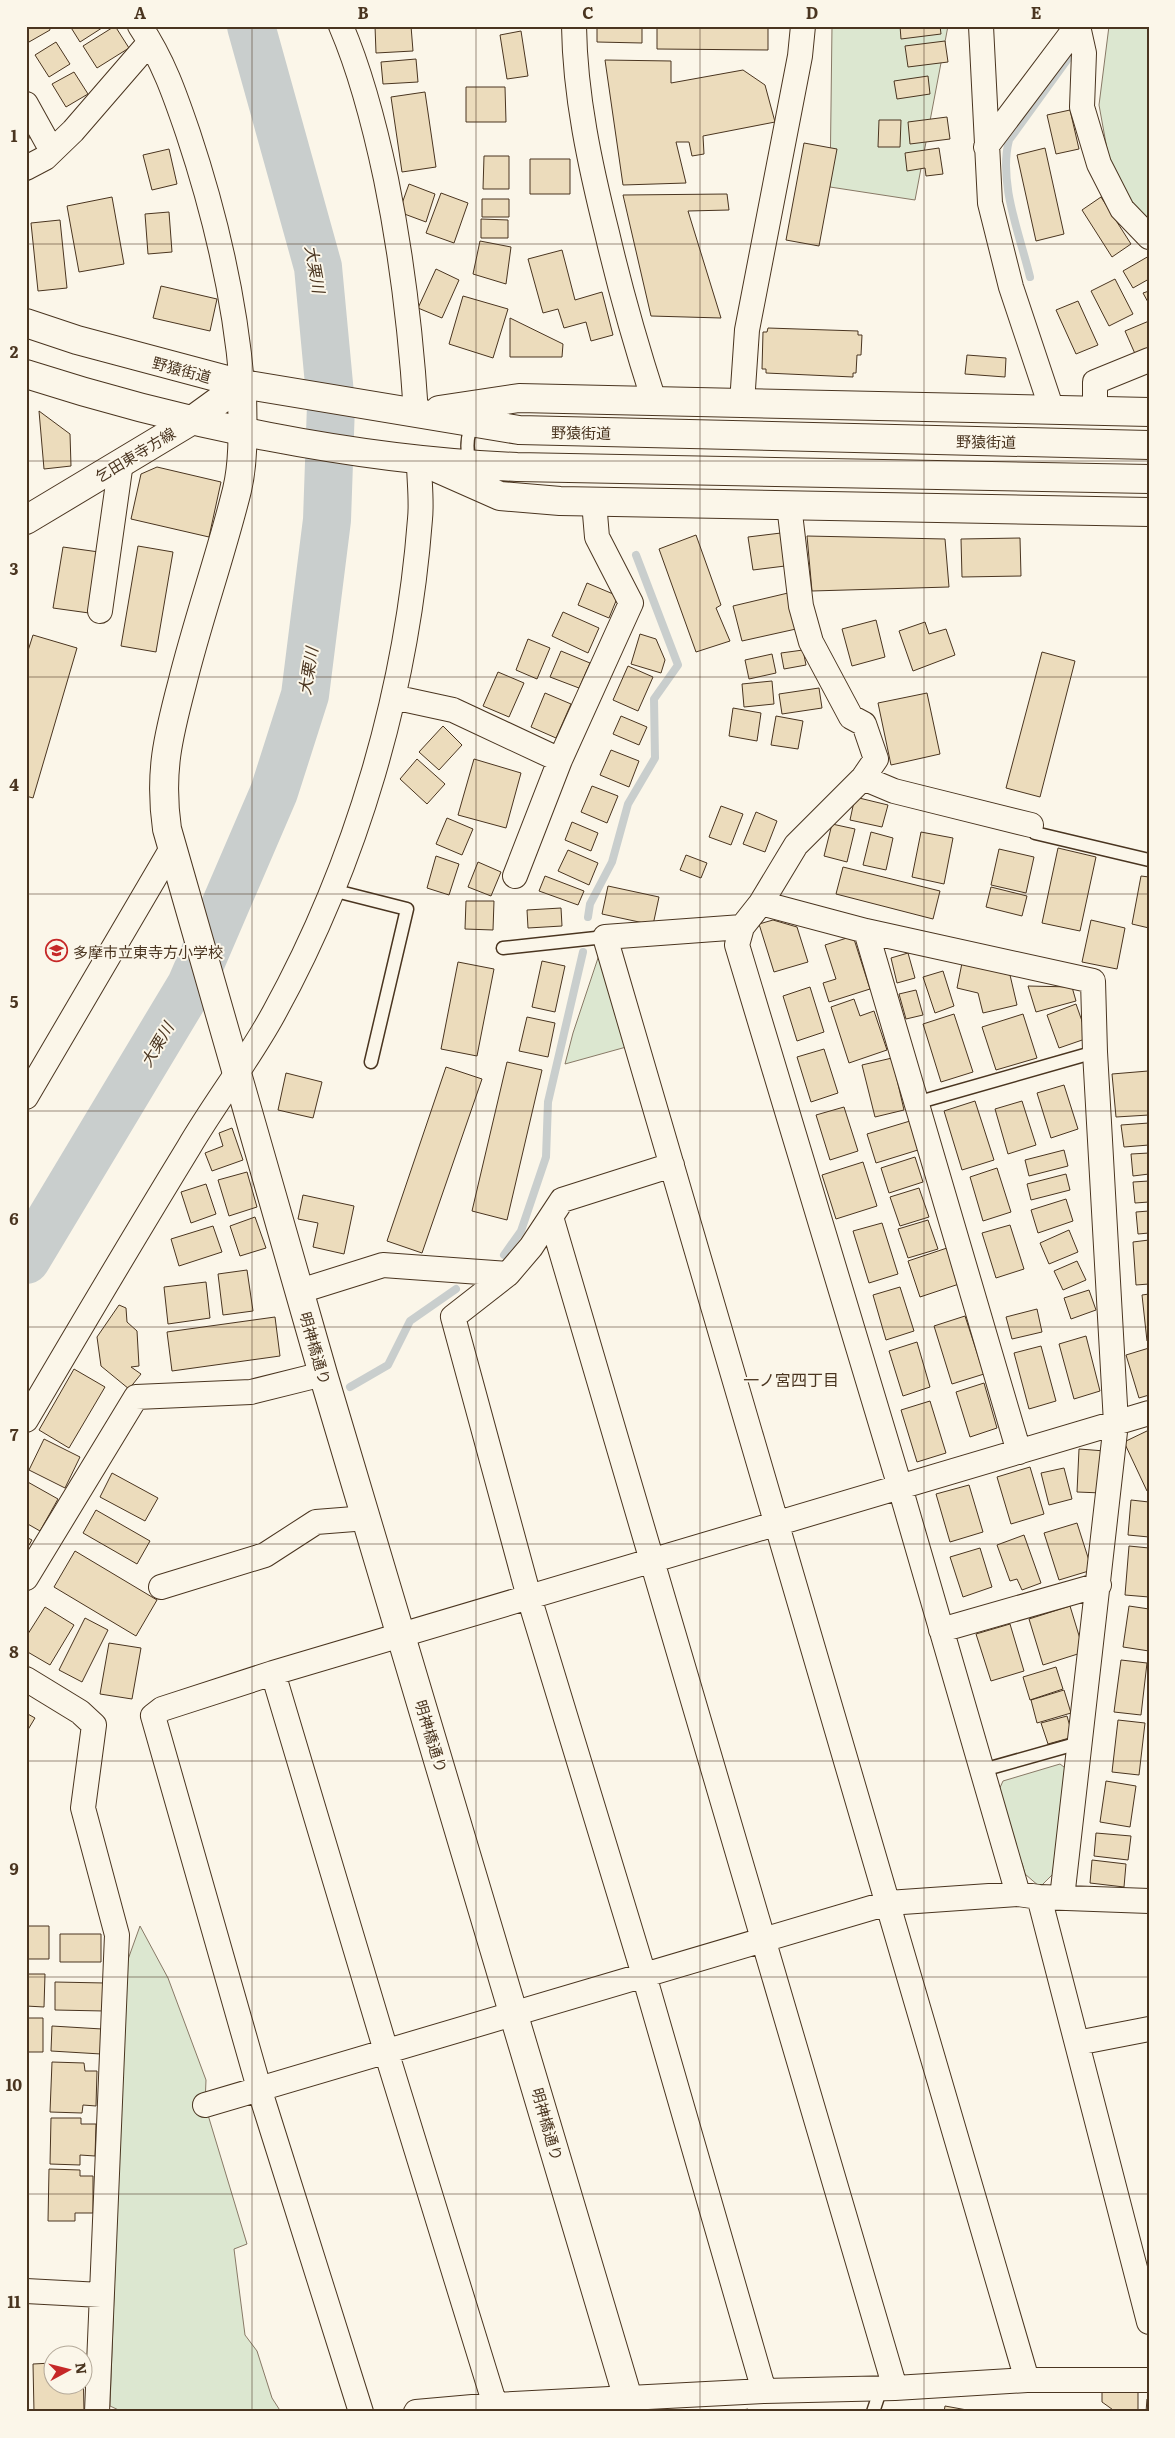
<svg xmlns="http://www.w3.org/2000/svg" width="1175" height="2438" font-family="Literata,'Noto Sans JP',serif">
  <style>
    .green { fill: #dce7d0; stroke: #887966 }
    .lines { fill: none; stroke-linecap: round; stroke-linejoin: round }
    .stream { stroke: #c9cecd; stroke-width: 8 }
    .river { stroke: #c9cecd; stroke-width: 48 }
    .building { fill: #ecdcbc; stroke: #4a3520 }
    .lane-casing { stroke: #4a3520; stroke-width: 15 }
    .street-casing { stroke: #4a3520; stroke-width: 26 }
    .secondary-casing { stroke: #4a3520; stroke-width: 30 }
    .primary-casing { stroke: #4a3520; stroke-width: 30 }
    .lane { stroke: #fbf6e9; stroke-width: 12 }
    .street { stroke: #fbf6e9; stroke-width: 24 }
    .secondary { stroke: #fbf6e9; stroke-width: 28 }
    .primary { stroke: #fbf6e9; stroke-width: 28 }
    .grid { fill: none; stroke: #4a3520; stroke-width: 1; stroke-opacity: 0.55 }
    .labels { text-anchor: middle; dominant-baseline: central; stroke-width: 4; stroke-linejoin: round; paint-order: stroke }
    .street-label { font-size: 15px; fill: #4a3520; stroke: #fbf6e9 }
    .poi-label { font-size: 15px; fill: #4a3520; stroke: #fbf6e9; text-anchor: start }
    .water-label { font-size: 16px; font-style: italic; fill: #4a3520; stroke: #fbf6e9 }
    .neighbourhood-label { font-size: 16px; fill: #4a3520; stroke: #fbf6e9 }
    .neatline { fill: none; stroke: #4a3520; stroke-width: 2 }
    .grid-label { font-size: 16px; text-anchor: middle; font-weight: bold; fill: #4a3520 }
  </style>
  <rect width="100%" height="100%" fill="#fbf6e9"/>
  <path class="green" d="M832,26H948L915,200L830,187Z
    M1109,26H1149V227L1111,171L1099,105Z
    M605,937L637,1044L565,1064L573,1033Z
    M1060,1764L1068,1770L1056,1871L1040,1887L1025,1874L1022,1863L1015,1855L998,1792L1003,1781Z
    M140,1926L168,1978L206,2080L205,2105L247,2244L234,2249L245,2335L257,2351L272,2398L281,2412H123L110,2406L126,1965Z"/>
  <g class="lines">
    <path class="stream" d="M1030,277C1020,235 998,183 1009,140L1070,56
      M588,917L590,904L612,862L628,804L655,758L654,699L678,665L636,555
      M504,1255L521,1231L546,1157L548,1102L583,952
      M350,1387L388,1365L410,1321L456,1289"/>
    <path class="river" d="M26,1260L191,985L274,792L305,695L327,520L331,405L318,267L251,26"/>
  </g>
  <path class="building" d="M26,26H49L50,30L29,42L26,38Z
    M70,26H105L80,42Z
    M115,26L129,48L97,68L83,46Z
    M375,26H411L413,51L376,53Z
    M597,26H642V43L597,42Z
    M657,26H768V50L657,49Z
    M900,26H940L941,34L901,39Z
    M521,31L528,76L507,79L500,35Z
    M945,41L948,62L908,67L905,46Z
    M56,42L70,64L49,77L35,55Z
    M416,59L418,82L383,84L381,62Z
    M605,60L671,61V83L743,70L765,85L775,122L703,136L704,154L692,156L689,142H676L686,183L623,185Z
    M74,72L88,94L66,107L52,84Z
    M928,76L930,94L897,99L894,81Z
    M466,87H505L506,122H466Z
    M425,92L436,167L402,172L391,97Z
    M1070,110L1079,149L1056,154L1047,115Z
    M947,117L950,139L910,144L908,122Z
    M879,120H901L900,147H878Z
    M26,127L31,137L26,140Z
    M804,143L837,149L819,246L786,240Z
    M939,148L943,174L926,176L925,168L907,171L905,153Z
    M1045,148L1064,234L1036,241L1017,155Z
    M169,149L177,184L152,190L143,155Z
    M484,156H509V189H483Z
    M530,159H570V194H530Z
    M409,184L435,194L426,222L399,212Z
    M441,193L468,203L454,243L426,233Z
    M727,194L729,210L688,211L721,318L651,316L623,195Z
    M112,197L124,264L79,272L67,206Z
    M1101,197L1131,244L1112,257L1082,210Z
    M482,199H509V217H482Z
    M169,212L172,252L148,254L145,214Z
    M481,219L508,220V238H481Z
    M60,220L67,288L38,291L31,223Z
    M480,241L511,247L506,284L473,274Z
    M562,250L575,300L602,292L613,335L591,341L586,322L564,328L558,309L543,313L528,259Z
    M1149,256V279L1133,288L1123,271Z
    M436,269L459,280L442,318L418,308Z
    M1115,279L1133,314L1109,326L1091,291Z
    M161,286L217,299L210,331L153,318Z
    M1149,291V304L1143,293Z
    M463,296L508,309L493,358L449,344Z
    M1078,301L1098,345L1076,354L1056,310Z
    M510,318L563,344L562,357H510Z
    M1149,321V350L1136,356L1125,331Z
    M768,328L858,331V335H862L861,355H857L856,373H853V377L766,373V369H762L763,332H767Z
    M967,355L1006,358L1005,377L965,374Z
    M39,411L70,434L71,466L44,469Z
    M157,467L221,482L209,537L131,519L141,474Z
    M781,533L785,566L753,570L748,537Z
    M696,535L721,605L716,608L730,641L696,652L659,549Z
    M807,536L945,539L949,587L812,591Z
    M1020,538L1021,576L962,577L961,539Z
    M138,546L173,552L156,652L121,646Z
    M63,547L99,552L89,613L53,608Z
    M587,583L618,596L609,618L578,605Z
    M788,593L796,629L742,641L733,606Z
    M563,612L599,628L588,653L552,636Z
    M876,620L885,657L852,666L842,629Z
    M925,622L929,634L946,629L955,655L913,671L899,631Z
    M640,634L656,639L665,660L661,673L631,664Z
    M33,635L77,648L33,798L26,796V657Z
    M528,639L550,648L537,679L516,670Z
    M803,650L806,665L784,669L781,653Z
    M561,651L590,663L579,688L550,677Z
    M1042,652L1075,661L1040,797L1006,788Z
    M772,654L776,673L749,679L745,660Z
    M628,666L653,677L638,711L613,700Z
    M498,672L524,683L509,717L483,706Z
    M772,681L774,704L744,707L742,684Z
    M819,688L822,708L782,714L779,694Z
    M545,693L571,704L556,738L531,727Z
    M927,693L940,754L891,765L878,703Z
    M733,708L761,713L757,741L729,736Z
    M621,716L647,727L639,745L613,734Z
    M776,716L803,721L798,749L771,745Z
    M443,726L462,745L439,770L419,752Z
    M611,750L639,761L629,787L600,775Z
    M417,759L445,784L427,804L400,779Z
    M474,759L521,773L506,828L458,815Z
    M592,786L618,796L607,823L581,812Z
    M855,797L888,805L882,827L850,820Z
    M721,806L743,814L731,845L709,837Z
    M756,812L777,821L765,852L743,844Z
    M447,818L473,829L462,855L436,844Z
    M572,822L598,833L591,851L565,840Z
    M832,824L855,829L847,862L824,856Z
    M871,832L893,838L886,870L863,865Z
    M921,832L953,838L944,884L912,877Z
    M1058,848L1096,857L1080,931L1042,923Z
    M999,849L1034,857L1026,893L991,885Z
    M568,850L598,863L589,885L558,871Z
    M686,855L707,863L701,878L680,870Z
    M436,856L459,864L449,895L427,888Z
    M478,862L501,872L491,896L468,887Z
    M843,867L940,891L933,919L836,894Z
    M545,876L584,891L578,905L539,891Z
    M1141,876L1149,877V928L1132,924Z
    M608,886L659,897L653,925L602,914Z
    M991,887L1027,896L1022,916L986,907Z
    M466,901H494L493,930L465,929Z
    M561,908L562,926L528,928L527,910Z
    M773,920L797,927L808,962L774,972L759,924Z
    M1091,920L1125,928L1117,969L1082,962Z
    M853,936L870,989L829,1002L823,983L836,979L825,945Z
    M908,953L915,978L897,983L891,958Z
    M542,961L565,966L555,1012L532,1007Z
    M458,962L494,969L477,1056L441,1049Z
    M962,963L1010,975L1017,1005L983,1013L978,993L957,988Z
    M943,971L954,1006L935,1013L923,977Z
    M1028,986L1072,987L1076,1001L1036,1012Z
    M810,987L824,1032L797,1041L783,996Z
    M916,990L923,1015L906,1019L899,994Z
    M854,999L860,1016L874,1011L887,1050L849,1063L831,1007Z
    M1076,1004L1088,1038L1059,1048L1047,1015Z
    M954,1014L973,1072L941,1082L923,1024Z
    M1023,1014L1037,1058L996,1070L982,1027Z
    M527,1017L555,1023L548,1057L519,1051Z
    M824,1049L838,1093L811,1102L797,1057Z
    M892,1058L904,1110L875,1117L862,1065Z
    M507,1062L542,1070L507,1220L472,1211Z
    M446,1067L482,1079L422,1253L387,1241Z
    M1148,1071L1149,1115L1116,1117L1112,1074Z
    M286,1073L322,1082L313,1118L278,1110Z
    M1064,1085L1078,1129L1051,1138L1037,1093Z
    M975,1101L994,1160L962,1170L944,1111Z
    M1022,1101L1036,1145L1008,1154L995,1109Z
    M844,1107L858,1151L830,1160L816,1115Z
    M910,1121L918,1150L876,1163L867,1134Z
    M1149,1123V1145L1124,1147L1121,1125Z
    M232,1128L243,1160L212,1171L205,1153L223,1146L219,1133Z
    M1064,1150L1068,1166L1029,1176L1025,1160Z
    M1149,1153V1174L1133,1176L1131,1154Z
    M915,1157L923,1182L889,1193L881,1168Z
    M863,1162L877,1206L836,1219L822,1175Z
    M997,1168L1011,1212L983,1221L970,1177Z
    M247,1172L257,1207L229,1216L218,1180Z
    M1066,1174L1070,1190L1031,1200L1027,1184Z
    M1149,1181V1202L1135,1203L1133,1182Z
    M206,1184L216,1214L191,1223L181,1192Z
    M919,1188L929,1217L900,1226L890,1197Z
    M303,1195L354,1206L344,1254L313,1247L318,1223L298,1219Z
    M1066,1199L1073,1221L1038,1233L1031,1210Z
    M1149,1211V1233L1138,1234L1136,1212Z
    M255,1217L266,1248L240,1256L230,1226Z
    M928,1220L938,1249L908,1258L898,1229Z
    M882,1223L898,1274L869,1283L853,1231Z
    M1010,1225L1024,1269L996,1278L982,1233Z
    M213,1226L222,1252L179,1266L171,1239Z
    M1069,1230L1078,1252L1049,1264L1040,1243Z
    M1149,1240V1284L1136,1285L1133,1242Z
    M950,1247L962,1283L920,1297L908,1261Z
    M1077,1261L1086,1280L1063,1290L1054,1271Z
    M247,1270L253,1311L223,1315L218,1274Z
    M206,1282L210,1318L168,1324L164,1287Z
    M900,1287L914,1331L886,1340L873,1295Z
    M1089,1290L1096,1310L1071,1319L1064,1298Z
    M1149,1294V1341H1147L1142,1295Z
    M119,1305L126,1308L127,1322L137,1331L139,1366L131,1367L141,1374L129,1389L101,1366L97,1337Z
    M1037,1309L1042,1332L1012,1339L1006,1317Z
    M965,1316L984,1374L952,1384L934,1326Z
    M275,1317L280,1356L172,1371L167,1332Z
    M1086,1336L1100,1391L1074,1399L1059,1344Z
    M917,1342L930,1387L903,1396L889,1351Z
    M1041,1346L1056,1401L1029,1409L1014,1353Z
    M1149,1348V1395L1139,1398L1126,1355Z
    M74,1369L105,1387L69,1448L39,1430Z
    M984,1383L997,1428L970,1437L956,1392Z
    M930,1401L946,1453L917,1462L901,1410Z
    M1149,1430V1490L1147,1491L1124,1442Z
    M44,1439L80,1457L65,1488L29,1470Z
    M1079,1449L1105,1451L1102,1493L1077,1492Z
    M1030,1467L1044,1514L1011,1524L997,1477Z
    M1064,1468L1072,1499L1049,1505L1041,1473Z
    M112,1473L158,1498L145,1521L100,1497Z
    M26,1481L58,1499L40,1531L26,1523Z
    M969,1485L983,1532L950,1542L936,1494Z
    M1131,1500L1149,1502V1537L1128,1535Z
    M96,1510L150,1541L137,1564L83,1533Z
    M1077,1523L1092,1570L1059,1580L1044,1533Z
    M1024,1535L1041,1583L1022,1590L1017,1579L1010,1581L997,1545Z
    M26,1537L32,1540L26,1550Z
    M1129,1546L1149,1548V1597L1125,1595Z
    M980,1548L992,1587L963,1597L950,1557Z
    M75,1551L157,1600L136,1636L54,1587Z
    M1070,1606L1084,1652L1043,1665L1029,1619Z
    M1129,1606L1149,1609V1651L1123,1647Z
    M45,1607L74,1625L50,1665L26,1651V1637Z
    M85,1618L108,1630L82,1682L59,1670Z
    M1010,1624L1024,1671L991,1681L976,1634Z
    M109,1643L141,1648L132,1699L100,1694Z
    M1121,1660L1147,1663L1141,1715L1114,1712Z
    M1056,1667L1063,1689L1030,1700L1023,1677Z
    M1064,1690L1071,1713L1037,1723L1031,1700Z
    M26,1713L35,1718L26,1733Z
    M1067,1716L1073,1737L1048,1744L1041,1723Z
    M1118,1720L1145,1723L1139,1775L1112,1772Z
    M1106,1781L1136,1786L1130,1827L1100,1822Z
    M1096,1833L1131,1836L1128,1860L1094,1856Z
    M1092,1860L1126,1864L1124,1887L1090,1883Z
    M26,1926H49V1959H26Z
    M60,1934H101V1962H60Z
    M26,1974H45L44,2007L26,2006Z
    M55,1982L105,1983L104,2011L55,2010Z
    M26,2018H43V2052H26Z
    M52,2026L102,2029L101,2054L51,2051Z
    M52,2062L84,2063L85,2071H97L96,2106L83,2105L82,2113L50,2112Z
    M51,2118H81V2124H96L95,2156L80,2155V2165L50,2164Z
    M49,2169L80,2170V2176H93V2213H75V2221H48Z
    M52,2363V2386H82L83,2363L84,2412H34L33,2364Z
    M1102,2392H1138V2412H1116L1102,2402Z
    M1147,2399H1149V2412H1146Z
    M945,2406L978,2412H944Z
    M748,2409V2412H731Z"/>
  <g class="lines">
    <defs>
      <path id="lane" d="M471,466C466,451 466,434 475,420
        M1031,825L1035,833L1149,860
        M332,890L407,909L371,1062
        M503,948L605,937
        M916,1103L1095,1052
        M983,1770L1079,1743
        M873,2412L881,2388"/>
      <path id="street" d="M140,26C163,60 175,95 188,133C215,214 235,299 242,384
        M341,26C362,75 375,127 386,179C402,257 411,334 416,413
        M574,26C575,96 590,165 607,233C620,289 636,345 654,401
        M981,26L990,203L1011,287L1052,410
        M1078,26L1084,53L1082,107L1099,164L1122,209L1149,237
        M26,104L52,151
        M986,147L1077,26
        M26,168L45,158L73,131L150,42
        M742,403L747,330L800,56L803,26
        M1095,411V382L1149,360
        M789,505L801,606L811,642L851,717L864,724L876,759L863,778L796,845L761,903L742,927L605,937L1027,2380
        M100,611L121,462
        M393,697L453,710L560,760L515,876
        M560,760L631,603L597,537L594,502
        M863,778L894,791L1031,825
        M761,903L866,931L1093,981L1095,1052L1116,1423L1062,1898
        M742,927L737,945L900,1487L1018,1894
        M866,931L1019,1452
        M26,1097L172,848
        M551,1217L895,2388
        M508,1274L453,1317L529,1597L644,1975L764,2391
        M300,1291L383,1265L508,1274L531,1247L562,1200L672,1165
        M26,1420C80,1328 134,1237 189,1147C216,1101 249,1059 274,1013C357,862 407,690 420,519C422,500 419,480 419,461
        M26,1578L136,1397L251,1392L323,1374
        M161,1587L265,1555L316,1522L367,1518
        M941,1630L1099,1585
        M273,1673L386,2051L495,2405
        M26,1679L80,1712L94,1725L83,1808L117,1935L97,2412
        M1039,1897L1149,2322
        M1077,2043L1149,2029
        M205,2105L888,1903L1018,1894L1039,1897L1149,1901
        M26,2291L101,2295
        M361,2412L259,2088L153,1716L162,1709L273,1673L1149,1413
        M416,2412L495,2405L764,2391L895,2388L1027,2380H1149"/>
      <path id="secondary" d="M242,384C242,419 245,456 237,490C221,555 198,619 182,684C168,737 159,773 167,829L323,1374L632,2412
        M26,520L191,421L242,384"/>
      <path id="primary" d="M26,323L77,340L242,384L519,430L1149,445
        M26,374C181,424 354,460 517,467L1149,479
        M439,410L519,398L1149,412
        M439,469L500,496L560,501L1149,512"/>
    </defs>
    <use href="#lane" class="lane-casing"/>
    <use href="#street" class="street-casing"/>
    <use href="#secondary" class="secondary-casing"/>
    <use href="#primary" class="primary-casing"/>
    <use href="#lane" class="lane"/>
    <use href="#street" class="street"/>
    <use href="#secondary" class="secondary"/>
    <use href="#primary" class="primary"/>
  </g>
  <path class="grid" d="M252,26V2412M476,26V2412M700,26V2412M924,26V2412M26,244H1149M26,461H1149M26,677H1149M26,894H1149M26,1111H1149M26,1327H1149M26,1544H1149M26,1761H1149M26,1977H1149M26,2194H1149"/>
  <defs>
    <symbol id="school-ring" viewBox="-11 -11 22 22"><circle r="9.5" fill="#fbf6e9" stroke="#c62828" stroke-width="1.5"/><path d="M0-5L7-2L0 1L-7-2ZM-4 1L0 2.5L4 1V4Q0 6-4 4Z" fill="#c62828"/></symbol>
  </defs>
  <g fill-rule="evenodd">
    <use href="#school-ring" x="44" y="938" width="25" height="25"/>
  </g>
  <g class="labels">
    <g class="street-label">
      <text transform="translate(182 369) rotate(15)">野猿街道</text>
      <text transform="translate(581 432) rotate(1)">野猿街道</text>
      <text transform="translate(986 441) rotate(1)">野猿街道</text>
      <text transform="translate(135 454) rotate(-31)">乞田東寺方線</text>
      <text transform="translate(316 1348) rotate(74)">明神橋通り</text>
      <text transform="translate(432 1736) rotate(73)">明神橋通り</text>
      <text transform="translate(548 2124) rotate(74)">明神橋通り</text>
    </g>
    <g class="poi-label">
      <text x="73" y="951">多摩市立東寺方小学校</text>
    </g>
    <g class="water-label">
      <text transform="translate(316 269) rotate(80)">大栗川</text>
      <text transform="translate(307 671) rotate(-81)">大栗川</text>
      <text transform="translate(156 1044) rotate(-59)">大栗川</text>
    </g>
    <g class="neighbourhood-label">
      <text x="791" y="1379">一ノ宮四丁目</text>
    </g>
  </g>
  <rect width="1175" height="2438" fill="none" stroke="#fbf6e9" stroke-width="55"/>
  <g transform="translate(68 2370) rotate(83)"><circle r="24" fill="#fbf6e9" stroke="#b4a999"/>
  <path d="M0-4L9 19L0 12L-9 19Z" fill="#c62828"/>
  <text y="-8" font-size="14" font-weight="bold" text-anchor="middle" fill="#4a3520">N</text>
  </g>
  <rect x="28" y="28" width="1120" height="2382" class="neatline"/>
  <g class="grid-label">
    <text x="140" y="19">A</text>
    <text x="363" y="19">B</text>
    <text x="588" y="19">C</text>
    <text x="812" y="19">D</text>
    <text x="1036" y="19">E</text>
    <text x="14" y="142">1</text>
    <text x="14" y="358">2</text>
    <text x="14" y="575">3</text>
    <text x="14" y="791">4</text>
    <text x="14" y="1008">5</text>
    <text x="14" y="1225">6</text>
    <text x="14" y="1441">7</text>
    <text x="14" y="1658">8</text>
    <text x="14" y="1875">9</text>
    <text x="14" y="2091">10</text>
    <text x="14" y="2308">11</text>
  </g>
</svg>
